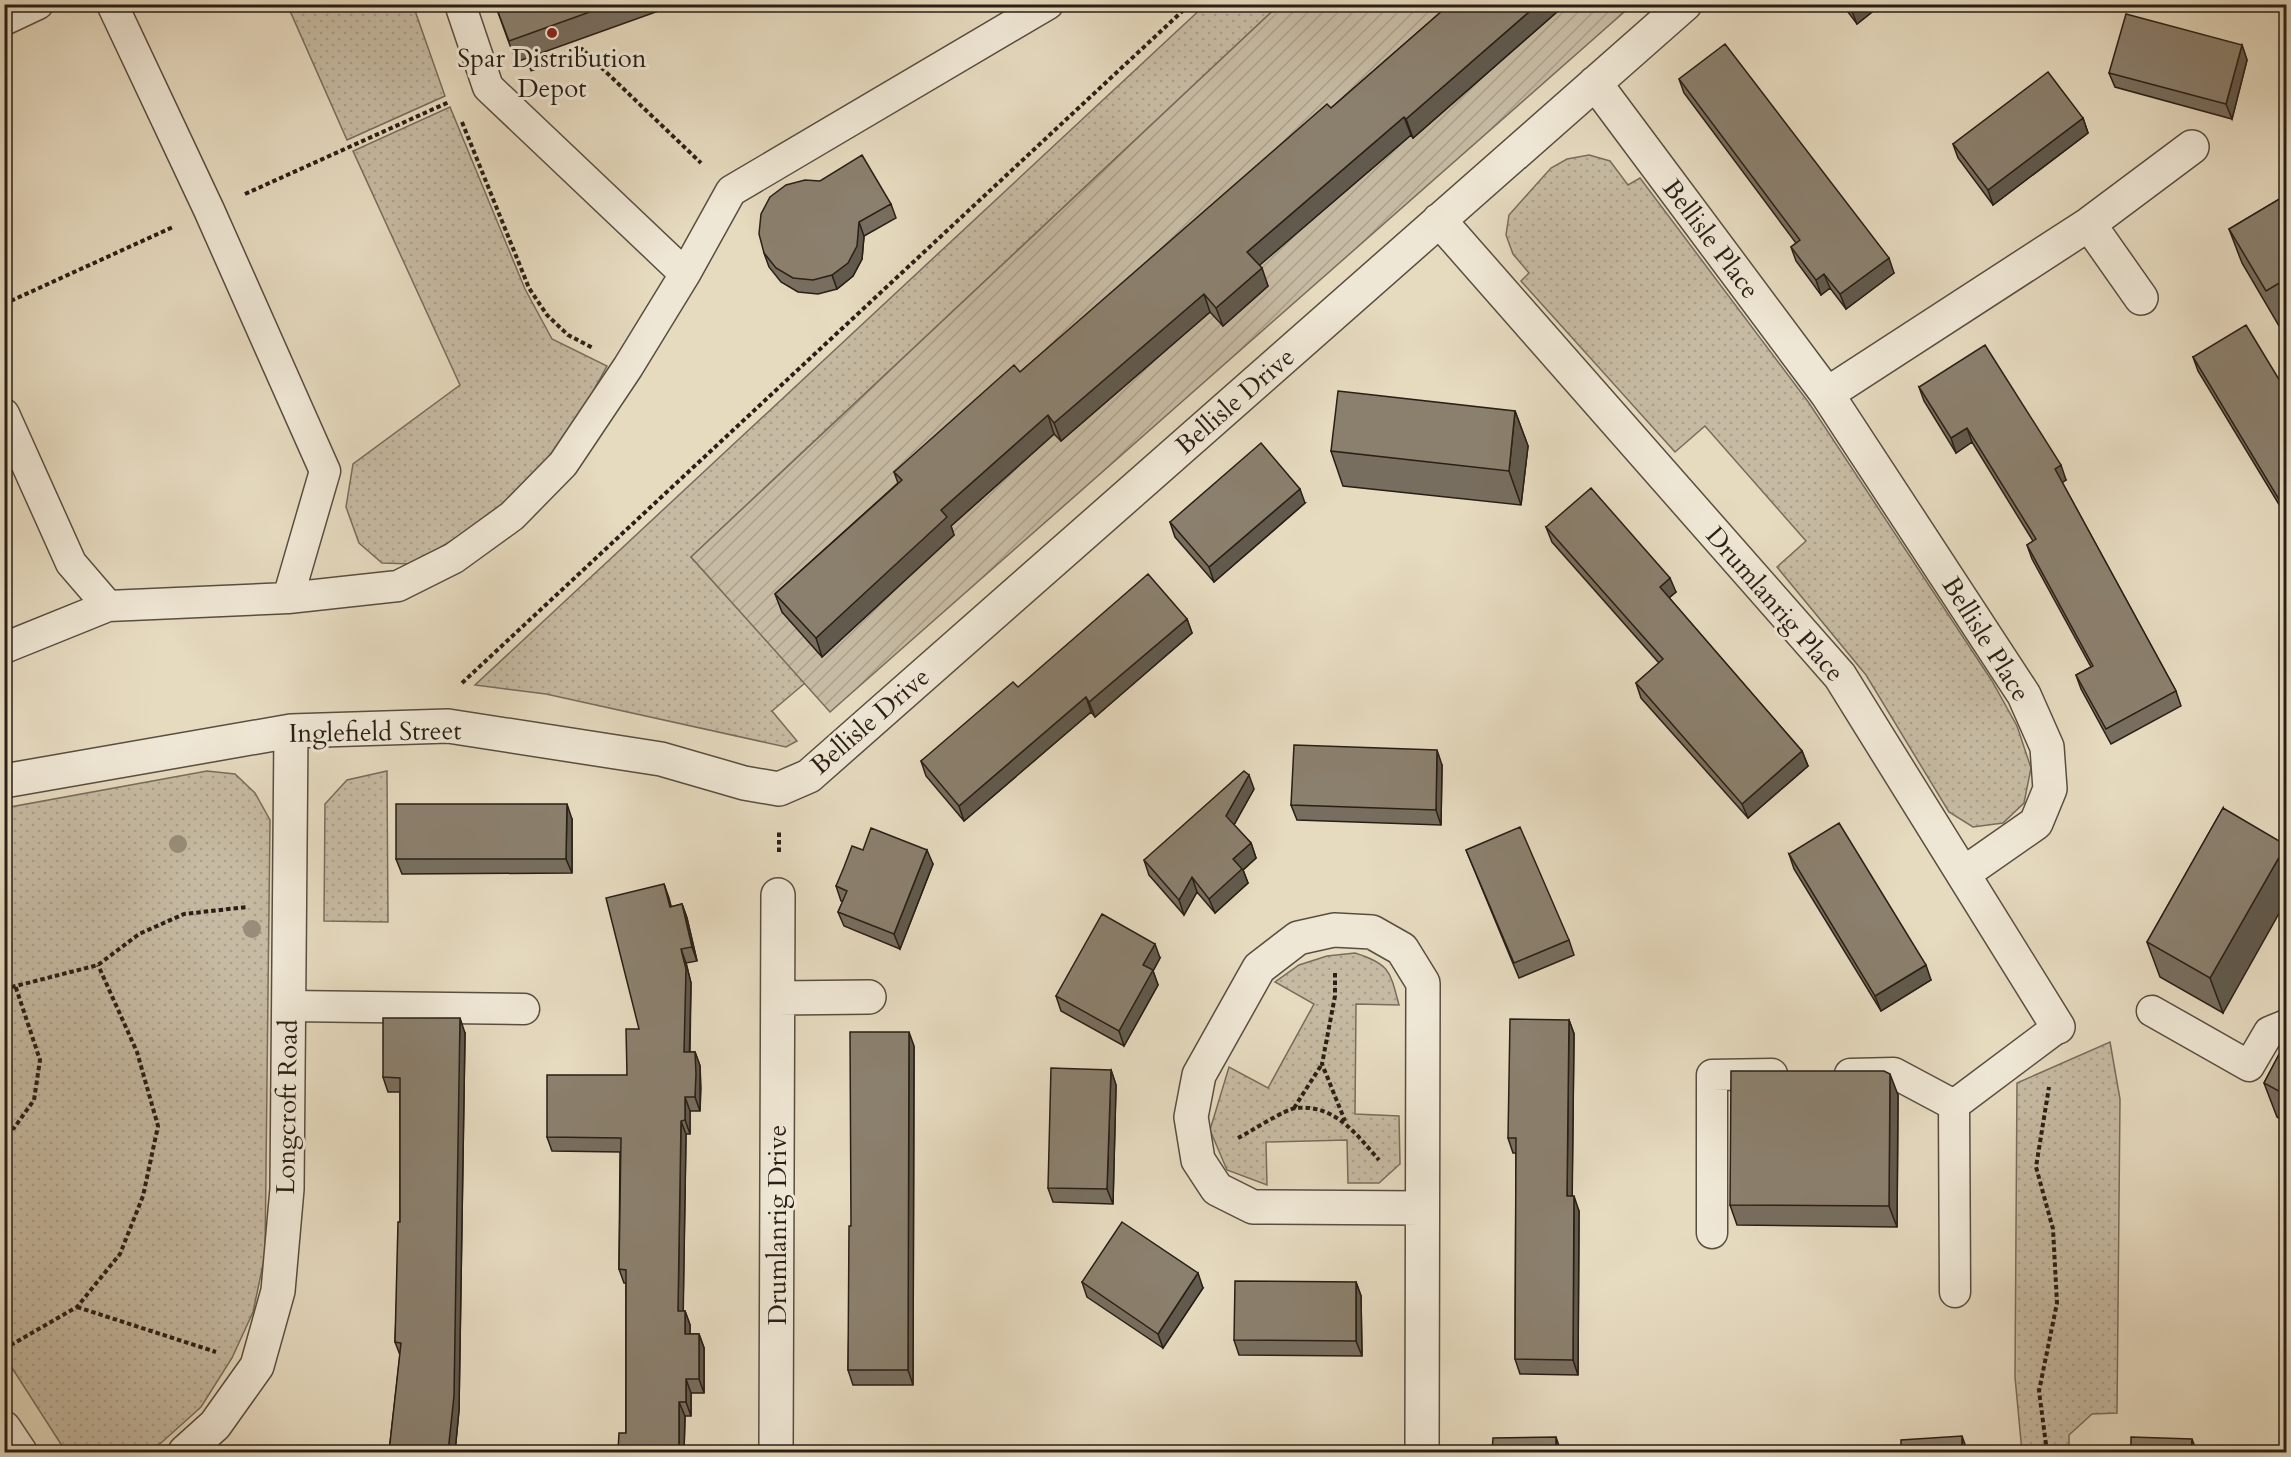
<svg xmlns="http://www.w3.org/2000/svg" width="2291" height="1457" font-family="Cardo,serif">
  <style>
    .grass { fill: url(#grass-dots); stroke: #786c5c; stroke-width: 1.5 }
    .garden { fill: url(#garden-furrows); stroke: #786c5c; stroke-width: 1.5 }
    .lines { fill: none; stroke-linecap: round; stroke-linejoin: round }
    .lane-casing { stroke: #584e40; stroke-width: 33 }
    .street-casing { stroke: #584e40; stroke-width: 36 }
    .path { stroke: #291f16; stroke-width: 4; stroke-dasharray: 4.5 3; stroke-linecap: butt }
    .lane { stroke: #efe7d5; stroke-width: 30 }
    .street { stroke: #efe7d5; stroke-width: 33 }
    .tree { fill: #988d79 }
    .wall { fill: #786e5f; stroke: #291f16; stroke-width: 1.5 }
    .shaded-wall { fill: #615a4d; stroke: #291f16; stroke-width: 1.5 }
    .building { fill: #8b806e; stroke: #291f16; stroke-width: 1.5 }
    .poi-dot { fill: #8f2418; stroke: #efe7d5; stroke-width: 2 }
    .labels { text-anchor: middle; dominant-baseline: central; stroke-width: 6; stroke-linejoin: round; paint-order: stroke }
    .poi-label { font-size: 26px; fill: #291f16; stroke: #efe7d5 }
    .street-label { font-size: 26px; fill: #291f16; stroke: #efe7d5 }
  </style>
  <defs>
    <pattern id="grass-dots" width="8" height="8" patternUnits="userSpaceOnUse" patternTransform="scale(1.5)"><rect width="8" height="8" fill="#c6baa2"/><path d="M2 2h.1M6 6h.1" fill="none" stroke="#aa9f8b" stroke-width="1.8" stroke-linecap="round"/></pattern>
    <pattern id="garden-furrows" width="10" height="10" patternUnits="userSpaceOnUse" patternTransform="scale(1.5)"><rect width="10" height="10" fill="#c6baa2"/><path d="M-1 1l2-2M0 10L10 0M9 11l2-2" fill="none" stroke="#aa9f8b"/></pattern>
  </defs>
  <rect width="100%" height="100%" fill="#e6dabf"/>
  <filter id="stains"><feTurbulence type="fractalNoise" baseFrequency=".00333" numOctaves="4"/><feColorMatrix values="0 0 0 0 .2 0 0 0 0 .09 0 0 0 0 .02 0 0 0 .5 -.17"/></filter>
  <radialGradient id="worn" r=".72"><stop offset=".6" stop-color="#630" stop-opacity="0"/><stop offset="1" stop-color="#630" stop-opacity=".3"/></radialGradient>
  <path class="grass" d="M268,5H413L445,96L347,140L290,11L269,8Z
    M1205,5H1279L691,557L805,683L772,711L797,741L786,747L546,694L475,685Z
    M450,107L525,289L552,339L607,366L570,433L519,490L471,529L413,564L382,563L359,543L346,507L353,464L460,385L353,151Z
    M1589,155L1610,161L1628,185L1640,178L1809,403L1992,681L2017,726L2031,768L2024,803L2003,823L1973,827L1949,812L1866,675L1777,567L1806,541L1705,426L1675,452L1521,281L1529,273L1513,254L1506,235L1509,215L1551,168L1567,159Z
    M207,771L235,774L255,793L270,820L265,1255L253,1312L232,1358L201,1407L161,1443L147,1452H66L5,1357V808Z
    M387,771L388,922L324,921L325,804L347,780Z
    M1355,953C1390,964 1390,971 1399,1005L1356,1004L1355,1114L1399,1116L1400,1164L1379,1183H1348L1347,1140L1266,1142L1267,1185L1227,1170L1210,1130L1229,1067L1268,1088L1314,1004L1275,982L1299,965L1327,956Z
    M2110,1042L2120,1099L2117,1413L2092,1414L2069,1435V1452H2022L2015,1377L2017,1083Z"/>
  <path class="garden" d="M1279,5H1632L830,712L691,557Z"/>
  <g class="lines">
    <defs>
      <path id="lane" d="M460,4L488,87L685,274
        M4,20L38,4
        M4,414L71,563L108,606L288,598L325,471L209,210L112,4
        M288,598L398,586L454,558L512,516L563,464L628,367L685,274L731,191L1048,4
        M4,648L108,606
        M289,1006L524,1009
        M2152,1011L2249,1066L2269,1032L2286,1025
        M1850,1074L1894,1073L1954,1105
        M1712,1233V1075L1772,1074
        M1955,1292L1954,1105L2058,1027"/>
      <path id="street" d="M1595,83L1827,394L2024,695L2047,747L2050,789L2036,823L1963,874
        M1439,220L1840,676L2058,1027
        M2089,224L2141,298
        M1827,394L2089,224L2192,147
        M4,781L291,731L448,726L661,759L744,783L779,789L809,776L1685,4
        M778,998L869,997
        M1421,1208L1253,1207L1217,1189L1198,1160L1191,1117L1199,1075L1259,968L1298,938L1334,930L1372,932L1402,949L1423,983L1422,1452
        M4,1428L20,1452
        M185,1452L215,1425L257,1366L278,1291L287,1189L291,731
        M776,1452L778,895"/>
    </defs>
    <use href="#lane" class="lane-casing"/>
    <use href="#street" class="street-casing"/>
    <path class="path" d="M530,70L582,49L701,163
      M462,122L529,288L547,315L568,335L593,348
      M245,194L449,102
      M4,304L173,227
      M462,683L1190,4
      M779,852V830
      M1335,973V996L1322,1064L1345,1121
      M4,989L98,965L139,934L184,914L247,907
      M1294,1108L1322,1064
      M4,1131L14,1128L34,1100L40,1060L15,985
      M1238,1138C1250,1132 1285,1109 1296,1108C1335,1104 1356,1134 1379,1160
      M77,1307L216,1352
      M4,1349L77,1307L120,1254L143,1196L158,1126L137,1052L98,965
      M2047,1452L2039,1391L2057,1303L2053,1229L2036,1167L2049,1087"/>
    <use href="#lane" class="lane"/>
    <use href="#street" class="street"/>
  </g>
  <g class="tree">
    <circle cx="178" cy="844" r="9"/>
    <circle cx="252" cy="929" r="9"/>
  </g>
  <path class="wall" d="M495,4H678L516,62Z
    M1450,4H1566L1413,138L1411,135L1259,265L1268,286L1223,326L1210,312L1061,441L1054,434L951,526L954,535L822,657L782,612L775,594L898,483L894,472L1020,372L1331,108Z
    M1842,4H1882L1857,24Z
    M2242,45L2247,60L2232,119L2115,87L2109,73Z
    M1679,79L1894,273L1846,309L1830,288L1821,295L1796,261L1791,247L1796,243L1684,93Z
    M2083,118L2088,133L1993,205L1958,158L1953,144Z
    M2286,195V321L2279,326L2242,263L2229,229Z
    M891,204L896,218L864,236L862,259L853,276L837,289L818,294L798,292L781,282L769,267L764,253Z
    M2193,357L2286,391V516L2198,371Z
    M1919,387L2066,480L2062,482L2176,691L2181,706L2111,744L2081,689L2076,675L2091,667L2032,559L2027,545L2033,541L1972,442L1956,453L1924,401Z
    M1515,411L1528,446L1521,505L1343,486L1331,451Z
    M1305,503L1214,582L1175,537L1170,522Z
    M1546,527L1676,592L1669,598L1802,751L1808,766L1748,818L1641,698L1636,683L1659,663L1552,542Z
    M1187,619L1192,633L1095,717L1091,712L964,821L926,776L921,761L1018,687Z
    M1442,765L1441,825L1297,820L1291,805Z
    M1254,789L1234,825L1251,843L1256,858L1243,870L1248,883L1215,913L1197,892L1184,915L1149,875L1144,860Z
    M2223,808V1013L2160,977L2147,942Z
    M572,819V873L402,874L396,859Z
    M863,850L933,864L900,949L844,926L838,912L843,901H841L836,886Z
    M1466,850L1569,940L1574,955L1519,978Z
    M1789,854L1931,980L1881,1011L1794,869Z
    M664,884L671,907L682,904L687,918L697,961L686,963L691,983L690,1052H695L700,1066L701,1088L700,1111H690V1134H686L683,1311H685L690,1325V1334H699L704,1348V1393H691V1416H685L684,1452H618L626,1433V1283H624L619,1269L620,1152L552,1151L547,1137L627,1075L639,1029Z
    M1160,958L1153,971L1158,985L1124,1046L1061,1011L1056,996Z
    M1569,1020L1574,1034L1572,1196L1579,1211L1578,1375L1520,1374L1515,1359L1516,1153H1513L1508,1138Z
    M465,1033L459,1410L455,1452H389L400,1355L395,1342L400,1222V1092H388L383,1077Z
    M2286,1041V1123L2277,1117L2264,1083Z
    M914,1046L913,1385H853L848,1370L851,1226Z
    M1111,1070L1116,1085L1113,1204L1053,1202L1048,1188Z
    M1898,1095L1897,1227L1737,1225L1730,1205Z
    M1082,1282L1203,1288L1163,1348L1087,1297Z
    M1356,1282L1361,1296L1362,1356L1239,1355L1234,1340Z"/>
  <path class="shaded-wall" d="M1538,4H1566L1413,138L1406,119Z
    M1858,4H1882L1857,24L1851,9Z
    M2242,45L2247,60L2232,119L2226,104Z
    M1404,117L1411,135L1254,270L1247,252Z
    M2083,118L2088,133L1993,205L1988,190Z
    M859,222L864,236L862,259L853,276L837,289L832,275Z
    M1889,258L1894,273L1846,309L1840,294Z
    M1262,268L1268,286L1223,326L1216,308Z
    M1824,274L1830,288L1821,295L1816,280Z
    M1204,294L1210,312L1061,441L1054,423Z
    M1515,411L1528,446L1521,505L1509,471Z
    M1048,415L1054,434L951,526L954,535L822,657L816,638L941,510Z
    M1967,428L1972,442L1956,453L1951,438Z
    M2061,465L2066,480L2060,484L2055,469Z
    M1300,489L1305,503L1214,582L1209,567Z
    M1670,578L1676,592L1665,601L1660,587Z
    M1187,619L1192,633L1095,717L1089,702Z
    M1086,697L1091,712L964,821L959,806Z
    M1437,750L1442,765L1441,825L1436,810Z
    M1802,751L1808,766L1748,818L1742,804Z
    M1249,775L1254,789L1231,830L1226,816Z
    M567,804L572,819V873L566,859Z
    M1251,843L1256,858L1243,870L1248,883L1215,913L1209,899L1233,859Z
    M2286,845V901L2223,1013L2210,978Z
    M927,850L933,864L900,949L894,934Z
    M1192,877L1197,892L1184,915L1179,900Z
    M664,884L669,898L675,921L670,907Z
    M682,904L687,918L697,961L692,947Z
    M1155,944L1160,958L1153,971L1158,985L1124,1046L1119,1031L1143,965Z
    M681,949L686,963L691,983L689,1066L684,1052Z
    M1926,965L1931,980L1881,1011L1875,996Z
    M460,1018L465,1033L459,1410L455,1452H448Z
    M1569,1020L1574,1034L1572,1211L1567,1196Z
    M909,1032L914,1046L913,1385L908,1370Z
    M695,1052L700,1066V1111L695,1097Z
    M1111,1070L1116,1085L1113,1204L1107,1189Z
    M1890,1074L1898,1095L1897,1227L1889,1206Z
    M685,1097L690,1111V1134L685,1120Z
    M681,1121L686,1134L683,1325L678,1311Z
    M1574,1196L1579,1211L1578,1375L1573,1360Z
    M1198,1273L1203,1288L1163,1348L1158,1334Z
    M1356,1282L1361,1296L1362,1356L1356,1341Z
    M685,1311L690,1325V1348L685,1334Z
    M699,1334L704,1348V1393L699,1379Z
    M686,1379L691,1393V1416L686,1402Z
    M679,1402L685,1416L684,1452H679Z
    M1962,1436L1967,1450V1452H1962Z
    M1556,1437L1561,1452H1556Z
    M2192,1439L2197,1452H2191Z"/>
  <path class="building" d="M495,4H612L509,41Z
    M1450,4H1538L1406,119L1404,117L1247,252L1262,268L1216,308L1204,294L1054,423L1048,415L941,510L947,517L816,638L775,594L902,480L894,472L1014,365L1020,372L1327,104L1331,108Z
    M1848,4H1858L1851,9Z
    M2126,14L2242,45L2226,104L2109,73Z
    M1725,44L1889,258L1840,294L1824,274L1816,280L1791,247L1800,240L1679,79Z
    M2048,72L2083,118L1988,190L1953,144Z
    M862,155L891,204L859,222L857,246L848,263L832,275L813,280L793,278L776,268L764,253L759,234L761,214L770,197L786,185L805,180L820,181Z
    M2286,195V279L2266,291L2229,229Z
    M2246,325L2286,391V511L2193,357Z
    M1985,345L2061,465L2055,469L2176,691L2106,729L2076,675L2093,666L2027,545L2036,539L1967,428L1951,438L1919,387Z
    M1338,391L1515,411L1509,471L1331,451Z
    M1261,443L1300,489L1209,567L1170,522Z
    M1591,488L1670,578L1660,587L1802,751L1742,804L1636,683L1663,659L1546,527Z
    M1148,574L1187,619L1089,702L1086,697L959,806L921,761L1013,682L1018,687Z
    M1294,745L1437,750L1436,810L1291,805Z
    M1244,771L1249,775L1226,816L1251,843L1233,859L1242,869L1209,899L1192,877L1179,900L1144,860Z
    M396,804H567L566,859H396Z
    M2223,808L2286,845L2210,978L2147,942Z
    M1839,823L1926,965L1875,996L1789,854Z
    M1520,827L1569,940L1514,963L1466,850Z
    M871,828L927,850L894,934L838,912L847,891L836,886L844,867L852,846L863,850Z
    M664,884L670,907L682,904L692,947L681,949L686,969L684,1052H695L696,1074L695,1097H685V1120L681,1121L678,1311H685V1334H699V1379H686V1402H679V1452H618L619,1433H626V1270L619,1269L621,1138L547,1137V1075H627L626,1029H639L606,898Z
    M1102,914L1155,944L1143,965L1153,970L1119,1031L1056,996Z
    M383,1018H460L454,1396L448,1452H389L401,1343L395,1342L398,1222H400V1078L383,1077Z
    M1510,1019L1569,1020L1567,1196H1574L1573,1360L1515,1359L1516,1138H1508Z
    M850,1032H909L908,1370H848L849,1226H851Z
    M2286,1041V1095L2264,1083Z
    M1051,1068L1111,1070L1107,1189L1048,1188Z
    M1731,1071H1884L1890,1074L1889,1206L1730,1205Z
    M1122,1222L1198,1273L1158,1334L1082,1282Z
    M1235,1281L1356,1282V1341L1234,1340Z
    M1962,1436V1452H1901V1440Z
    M1556,1437V1452H1492L1493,1438Z
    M2131,1437L2192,1439L2191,1452H2131Z"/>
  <circle class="poi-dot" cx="552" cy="33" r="6"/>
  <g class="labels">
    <g class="poi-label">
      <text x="552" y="58">Spar Distribution<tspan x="552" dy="30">Depot</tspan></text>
    </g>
    <g class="street-label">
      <text transform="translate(1711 239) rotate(53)">Bellisle Place</text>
      <text transform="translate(1235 401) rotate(-41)">Bellisle Drive</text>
      <text transform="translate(1775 604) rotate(49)">Drumlanrig Place</text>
      <text transform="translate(1986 639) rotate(58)">Bellisle Place</text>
      <text transform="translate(870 721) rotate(-41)">Bellisle Drive</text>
      <text transform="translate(375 732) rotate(-1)">Inglefield Street</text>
      <text transform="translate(287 1107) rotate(-89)">Longcroft Road</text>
      <text transform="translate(777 1225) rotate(-90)">Drumlanrig Drive</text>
    </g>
  </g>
  <rect width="2291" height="1457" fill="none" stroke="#e6dabf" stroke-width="24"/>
  <rect x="6" y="6" width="2279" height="1445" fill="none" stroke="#291f16" stroke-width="3"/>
  <rect x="12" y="12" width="2267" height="1433" fill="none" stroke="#291f16" stroke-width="1.5"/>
  <rect width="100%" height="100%" filter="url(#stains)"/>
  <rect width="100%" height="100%" fill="url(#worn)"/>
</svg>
